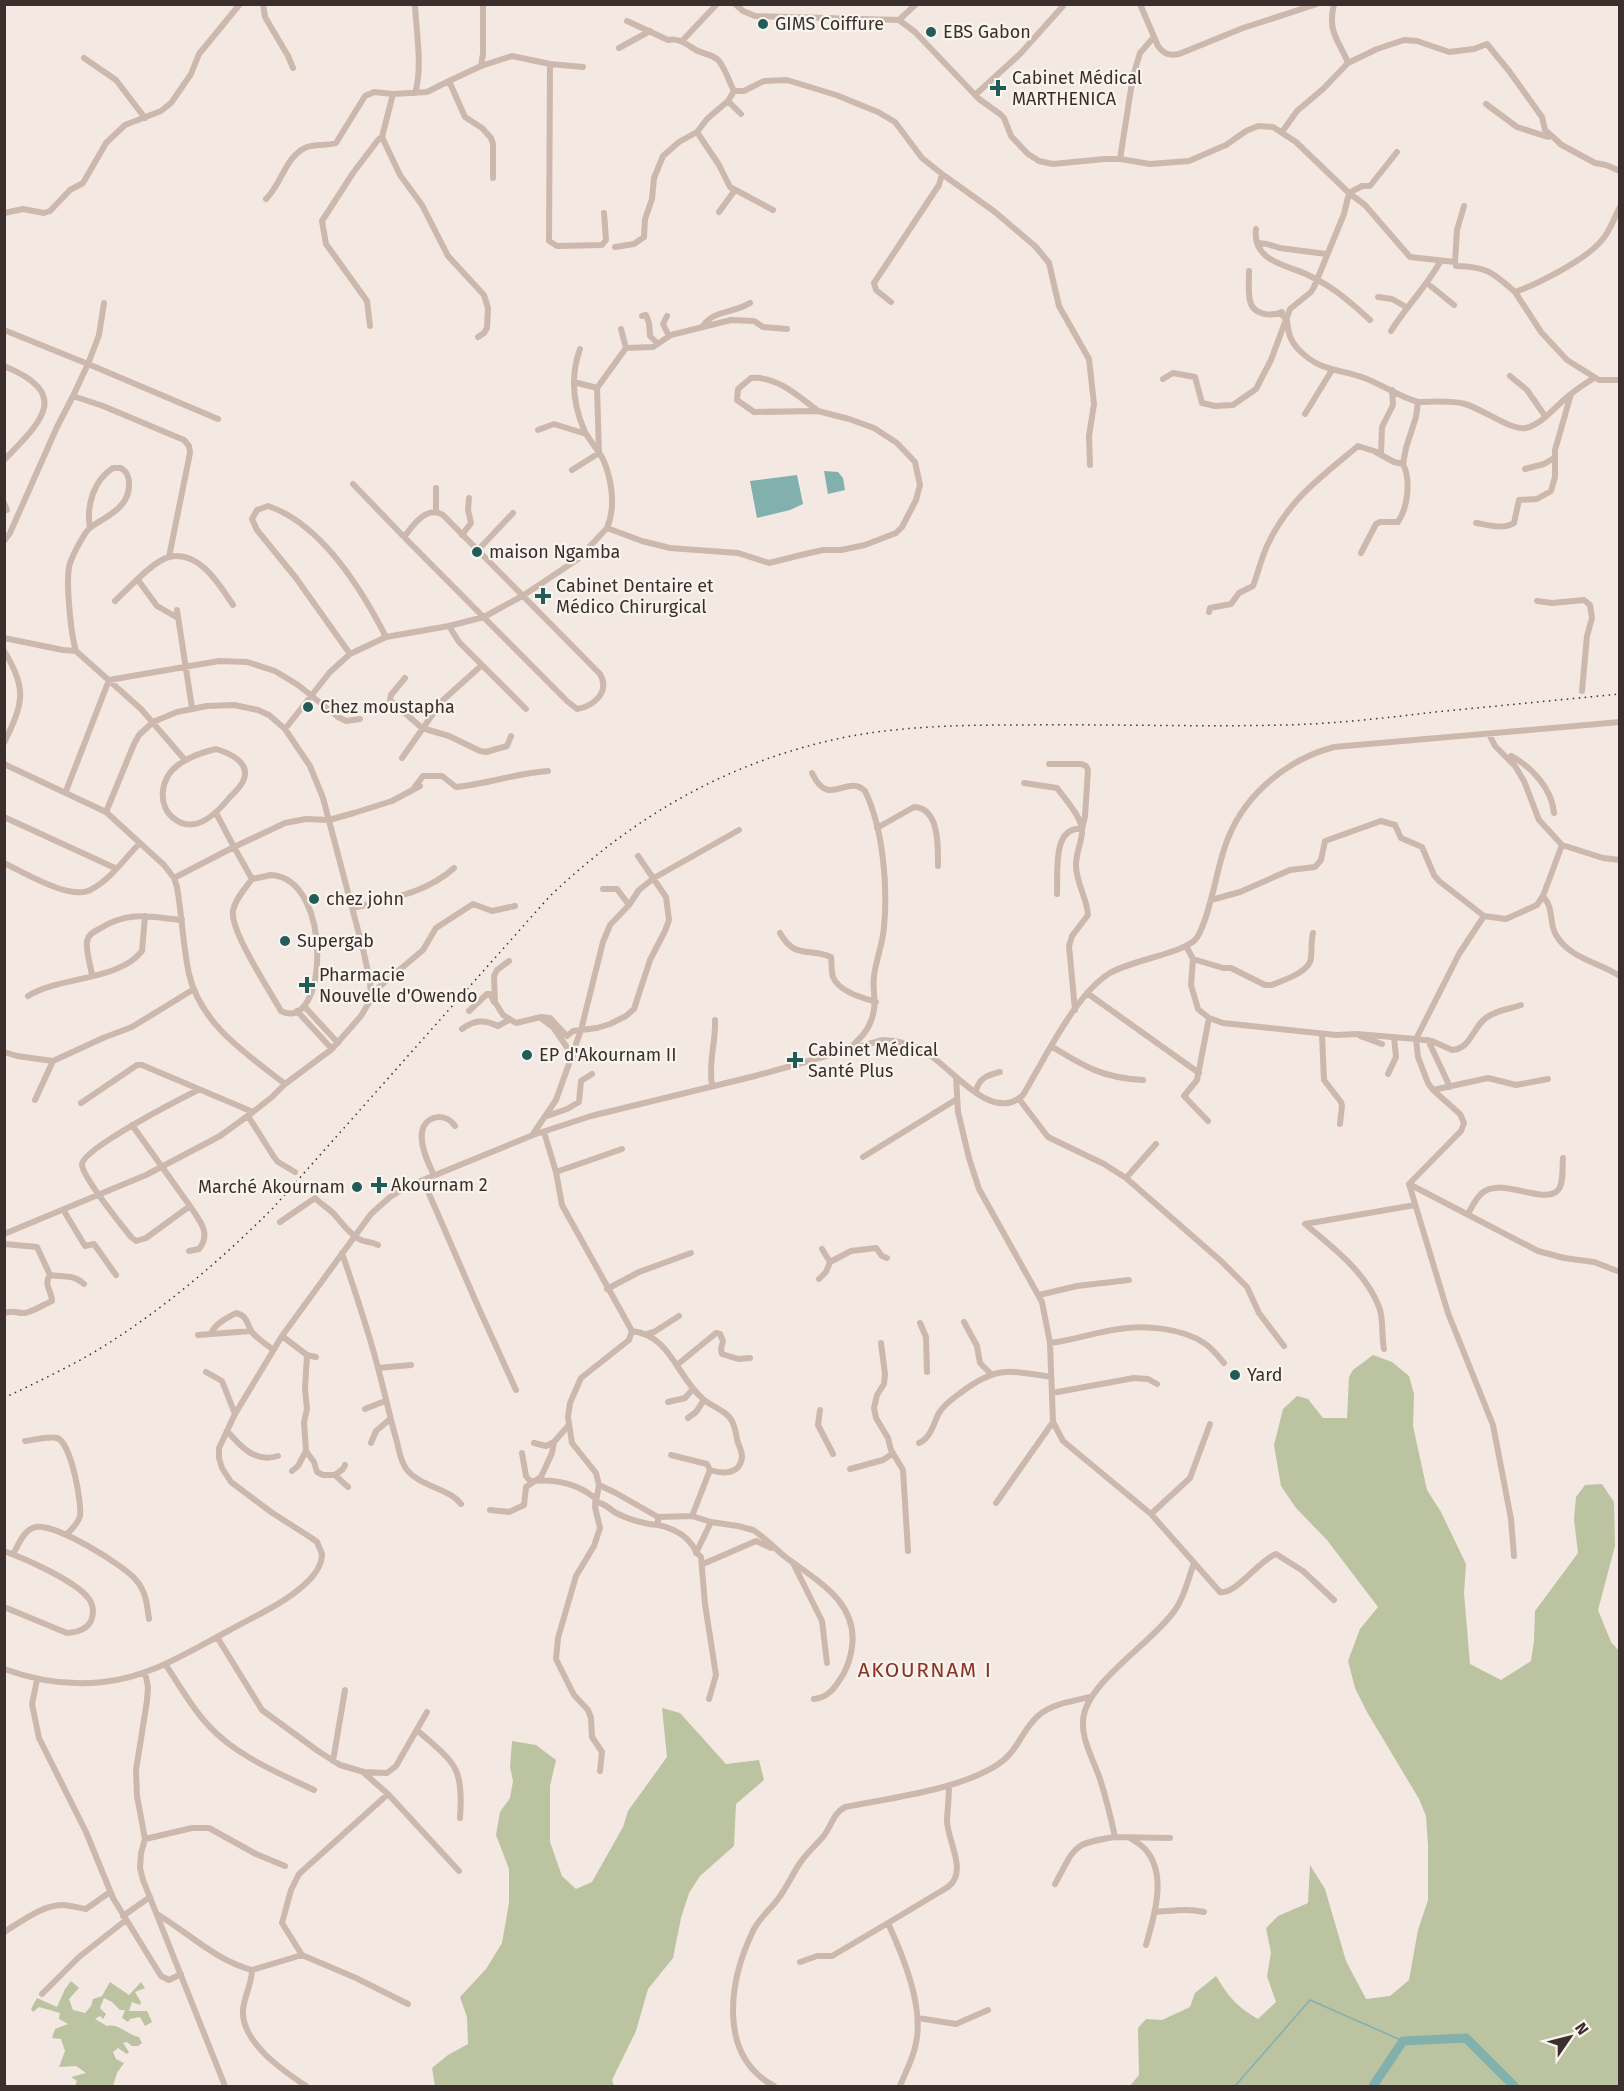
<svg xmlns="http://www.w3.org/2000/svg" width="1624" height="2091" font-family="'Fira Sans',sans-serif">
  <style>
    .green { fill: #bbc3a1 }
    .water { fill: #81b0ad }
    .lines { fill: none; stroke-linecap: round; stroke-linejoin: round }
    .stream { stroke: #81b0ad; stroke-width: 1.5 }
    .river { stroke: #81b0ad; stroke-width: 9 }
    .minor { stroke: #ccb8ad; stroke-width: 6 }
    .rail { stroke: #3a2f2c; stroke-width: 1.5; stroke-dasharray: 1.5 4.5; stroke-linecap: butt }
    .poi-dot { fill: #215c59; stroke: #faf4ee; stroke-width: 2 }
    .labels { text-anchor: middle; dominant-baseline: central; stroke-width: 4.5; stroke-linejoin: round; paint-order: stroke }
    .poi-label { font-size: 18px; fill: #3a2f2c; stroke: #faf4ee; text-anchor: start }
    .quarter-label { font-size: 21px; letter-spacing: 1.5px; fill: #883326; stroke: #faf4ee }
  </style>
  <rect width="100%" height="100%" fill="#f3e9e2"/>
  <path class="green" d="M1373,1355L1392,1362L1409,1376L1414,1394L1413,1426L1427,1490L1441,1512L1466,1564L1464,1593L1470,1664L1501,1680L1531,1661L1534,1641L1535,1611L1578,1553L1574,1519L1576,1497L1585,1485L1602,1484L1614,1502L1615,1546L1598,1610L1611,1642L1620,1652L1619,2086H1130L1139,2075L1138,2028L1146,2019L1162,2020L1190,2007L1195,1993L1216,1976C1229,1997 1236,2006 1258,2019L1276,2002L1267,1976L1271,1953L1266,1928L1278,1916L1308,1903L1310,1865L1325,1889L1346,1961L1366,1999L1390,1996L1409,1980L1418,1930L1428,1900V1845L1426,1816L1419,1799L1367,1712L1355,1688L1348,1661L1360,1629L1378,1607L1327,1540L1296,1508L1281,1486L1274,1445L1283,1409L1297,1396L1308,1399L1323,1418H1347L1349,1377L1353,1370Z
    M662,1708L680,1713L726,1764L759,1760L764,1780L736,1804L734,1846L700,1876L689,1893L681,1918L673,1958L648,1989L636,2031L612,2080L614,2086H435L432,2068L448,2055L468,2044L467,2017L460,1997L486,1969L502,1943L509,1903V1869L496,1835L500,1812L510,1798L513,1781L510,1767L512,1741L536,1745L556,1760L550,1786V1842L562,1876L576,1889L592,1882L623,1827L628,1811L667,1757Z
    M71,1981L79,1988L69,1999L73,2010L85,2013L91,2006L93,1999L102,1996L110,1982L129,1995L141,1982L145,1988L135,1992L141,2002L140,2005L132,2002L129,2011H147L152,2022L145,2026L140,2017L130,2019L128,2022L122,2018L125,2010H120L112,2002L104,1998L100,2008L106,2014L103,2019L100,2016L95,2019L107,2026C119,2023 127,2035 139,2037L142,2043L138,2046H132L127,2042L123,2043L129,2052L127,2054L118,2048L113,2052L116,2059L124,2063L117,2073L113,2086H75L77,2081L71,2077L86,2073L76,2066L59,2067L65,2051L61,2039L52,2038L55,2029L68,2024L59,2019L60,2013L39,2007L33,2012L31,2009L37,1998L57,2007L65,1989Z"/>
  <path class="water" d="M824,471L838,472L843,478L845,490L828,494Z
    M797,475L803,504L790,510L757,518L750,481Z"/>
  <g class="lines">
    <path class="stream" d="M1235,2086L1310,2000L1403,2041"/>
    <path class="river" d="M1373,2086L1403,2041L1466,2038L1514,2086"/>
    <path class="minor" d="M263,4L265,17L288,56L293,68
      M415,4C416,31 423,68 415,93
      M735,4L743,11L755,16L899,20L915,32L979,99L1000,114L1004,118L1011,136L1028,154L1039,161L1053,164L1105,159H1120L1150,164L1189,161L1226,145L1246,131L1258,126L1273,127L1296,142L1349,193L1365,205L1410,257L1455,262L1456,266C1487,267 1491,271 1515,292C1538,284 1587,259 1602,240C1610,231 1614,218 1620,207
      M1140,4L1158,46C1164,54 1169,56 1179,54L1243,28L1317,4
      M1334,4C1327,33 1339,40 1348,63
      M899,20L916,4
      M627,21L668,40C679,37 688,46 698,51C706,55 713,54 719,61C726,70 729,82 734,91H744L764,81L787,80L836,95L878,112L895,122L922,158L942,174L995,212L1036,247L1049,263L1059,306L1089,359L1094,404L1089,436L1090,465
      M682,41L717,4
      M619,48L650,31
      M84,58L116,80L145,118
      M550,64L549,241L557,246L602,245L606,240L604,213
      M481,66L483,54V4
      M449,81L481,66L512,56L550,64L583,67
      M975,95L1020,54L1063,6
      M728,101L741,114
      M1486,104L1517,127L1548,137
      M697,132L719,165L730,187L773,210
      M1282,132L1297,111L1323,89L1348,63L1377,49L1404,40L1417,41L1449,52L1474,49L1487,44L1509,71L1542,117L1545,130L1562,145
      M382,137L393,94L427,92L449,81L465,117L482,128L491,138L493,144V178
      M1560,144L1595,163L1606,165L1620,171
      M1120,159L1133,76L1140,53L1154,37
      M266,199C282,184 285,156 307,147C316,144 327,146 336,143L365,96L374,92L393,94
      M719,212L735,190
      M4,213L23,209L44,213L50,211L70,190L83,183L106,143L125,125L161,111L171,103L191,74L199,54L240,4
      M1256,229C1252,261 1286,265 1306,274C1314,278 1324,283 1331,288C1345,297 1358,309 1370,320
      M1257,243L1267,244L1280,248L1326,254
      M615,247L634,244L644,237L645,219L652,199L654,178L663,156L679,142L697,132L707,119L728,101L734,91
      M1455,262L1457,230L1464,206
      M1249,271C1249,280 1248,292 1250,301C1253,315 1271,317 1282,312
      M1427,283L1454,305
      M1515,292L1541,332L1567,360L1599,380H1620
      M1378,297L1392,299L1406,307
      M891,302L876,290L874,283L939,185L942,174
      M642,316L646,315L649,323L650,336L658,344
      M667,316L663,324L669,336
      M370,326L367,301L326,244L322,221L353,173L378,140L382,137L400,175L422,205L448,256L484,295L488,308L487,328L484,333L478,337
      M703,326C713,310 735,313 750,303
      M4,330L88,364L99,335L104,303
      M1391,331C1406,307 1426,287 1440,262
      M626,348L653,347L671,335L731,320L754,321L763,327L787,329L763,327
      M580,349C570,377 573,405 585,432C590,441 598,450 603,459C612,480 616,507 607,528
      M4,366C72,394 42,421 4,460
      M1510,376L1527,390L1545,416
      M1163,379L1173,373L1195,377L1202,403L1215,406L1233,405L1256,389L1271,360L1290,309L1311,292L1314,287L1344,214L1349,193L1362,186H1370L1397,152
      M574,382L597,388
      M73,396L88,364L218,419
      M1418,402C1434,402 1450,400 1465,404C1481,408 1511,431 1526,428C1543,424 1557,404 1571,394C1578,388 1586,383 1594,378
      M1305,414L1332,370
      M538,430L554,424L586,434
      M1381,454L1382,427L1393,405L1392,390
      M1525,469L1544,464L1554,458
      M572,470L599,453L597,388L626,348L621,329
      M353,484L404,537C413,525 427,505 443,515L600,674C610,691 595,706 577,709L567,701L404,537
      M4,503L7,510L4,511
      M436,511V488
      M1476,523C1489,525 1503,530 1514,523L1519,500L1537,499L1551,491L1555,477V450L1571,394
      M90,528C86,505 94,480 113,468H121C127,472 129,476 129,484C130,507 107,516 91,527C84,532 73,555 70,563C65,579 71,635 76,651L141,709L185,760
      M462,535L471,523L468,510L469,498
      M4,541L10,533L57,427L73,396L103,406L184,440L189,446L190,453L169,557
      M478,550L513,513
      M1361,553L1376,524L1380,522H1398C1408,507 1411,480 1403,464
      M138,580L157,606L178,618
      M115,601C128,589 153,561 169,557C199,550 219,584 233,605
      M1537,601L1552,603L1584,600L1590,605L1592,618L1587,636L1582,691
      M177,610L192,708
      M1209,612L1210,608L1231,604L1239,593L1253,586C1258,573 1261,559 1267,546C1288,500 1321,477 1358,446L1374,451L1394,462L1403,464L1406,448L1416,417L1418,402C1400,397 1384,386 1367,379C1339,368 1322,373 1299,350C1290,341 1288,332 1287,320L1280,313
      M449,626L459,642L526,709
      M4,638L63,650L76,651
      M4,651C28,689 23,704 4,743
      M350,654L296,578L257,530L252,519L257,510L268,506C321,524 362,590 386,637
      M405,678L391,695L390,700L422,728L449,736L480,751L486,752L507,746L511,736
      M285,729L330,672L350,654L386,637L449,626L484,617L524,595L578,559L607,528L642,541L670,548L738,553L769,563L805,554L823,550H841L865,545L896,533L902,527L916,500L920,485L915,462L897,443L874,428L849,419L818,411L754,412L737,400L738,389L751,378C777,376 798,396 818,411
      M1489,734L1495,746L1515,766L1524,781L1539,820L1562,845L1603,858L1620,860
      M216,749C229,753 250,762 244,779C242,786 235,792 230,797C218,812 196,834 176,820C156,807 160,778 178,765C189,757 203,752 216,749Z
      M1511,756C1532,767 1552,789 1554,813
      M402,758L442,701L482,665
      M4,764L106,812L164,865L174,878L177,887C182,916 183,946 189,974C201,1025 247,1054 285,1084
      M1049,764H1081L1086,766L1088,770L1085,816L1082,829C1052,826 1058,872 1057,894
      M812,773C829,810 847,773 865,791C883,828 888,885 884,927C883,943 876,960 874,976C872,993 878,1003 871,1021C867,1033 857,1041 848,1050
      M1024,783L1057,788C1065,799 1083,818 1082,833C1081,843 1076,854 1076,865C1076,883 1087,898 1088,915L1072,936L1069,946L1075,1010
      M414,788L423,776H442L456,787C487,784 517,773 548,771
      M66,791L109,680L219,661L247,662L275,671L298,685L338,717L346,721L360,719
      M4,817L115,868
      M877,828L914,807C940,808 938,848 938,866
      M4,863C25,873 72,902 92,889C111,879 125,858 140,843
      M271,875C335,879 327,1035 281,1011C270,991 230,931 233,911C235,899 245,889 252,879Z
      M174,878L234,847L216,813
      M252,879L234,847L285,823L306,819L329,820L354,813L392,801L420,786
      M603,889H617L629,905
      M1543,896C1555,910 1548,921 1556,935C1570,959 1599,962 1620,976
      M1211,900L1240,892L1290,870L1315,867L1321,860L1325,841L1381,821L1395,825L1401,838L1422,847L1434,875L1439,881L1484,916L1459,954L1416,1039L1418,1057L1428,1083L1433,1090L1460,1114L1464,1123L1461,1131L1409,1184
      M353,908C388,899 427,893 454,868
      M1484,916L1506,919L1537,905L1543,896L1562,845
      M780,933C795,960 809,947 831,957C832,963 831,971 833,977C839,992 863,998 876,1002
      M1186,946L1193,959L1191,985L1198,1009L1209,1018L1223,1023L1336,1035L1357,1034L1416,1039L1432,1041L1452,1050C1472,1049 1473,1024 1489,1016C1498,1010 1511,1009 1521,1005
      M1193,959L1223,968H1231L1265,985H1272C1284,980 1310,972 1311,958C1312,949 1311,941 1313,933
      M509,961L497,970L494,976L495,1002L503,1015L516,1023L541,1017L550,1018L567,1036L573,1031L581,1030L603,942L610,925L629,905L639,890L654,878L739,830
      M92,976C91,966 86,953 87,942C88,935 93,932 99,929C129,910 148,917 182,920
      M372,993L423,950L436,928L473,904L492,911L515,906
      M1087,993L1199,1073
      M28,996C60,976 119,981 142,951L145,916
      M304,1006L338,1043
      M297,1011L332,1049
      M469,1011L487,994H490L494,1002
      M541,1018L553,1027L573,1056
      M462,1029C474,1020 484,1019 498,1026L509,1020
      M1322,1034L1324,1080L1341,1102L1342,1106L1340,1124
      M1360,1036L1382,1044
      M1428,1040L1450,1087
      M1051,1046C1085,1067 1103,1078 1143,1080
      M4,1052L17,1056L53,1061
      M1388,1074L1396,1057L1394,1037
      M956,1077L958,1112L969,1158L979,1189L1042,1302L1050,1343L1053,1422L996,1503
      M712,1085C708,1062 716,1043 715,1020
      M1433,1090L1488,1078L1516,1085L1548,1079
      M976,1092C978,1078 988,1075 1000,1072
      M1019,1099L1048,1137L1104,1164L1126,1178L1221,1261L1247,1287L1259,1313L1284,1346
      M35,1100L53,1061L103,1038L132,1027L194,989
      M81,1103L137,1065H142L253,1112
      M248,1116L274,1157L278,1162L295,1172
      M547,1116L567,1109L579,1102L581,1081L592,1074
      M1208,1121L1184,1096L1197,1080L1209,1018
      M132,1125L190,1206L146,1238L136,1241L131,1237C122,1226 81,1175 82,1164C84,1148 180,1099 198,1090
      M544,1132L556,1172L562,1205L632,1331C670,1335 677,1377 703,1399C712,1407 726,1410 732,1421C735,1427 736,1433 737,1439C738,1445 742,1450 742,1457C740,1475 723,1474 710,1470
      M533,1134L556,1100L581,1030L597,1028L610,1024L626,1016L634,1009L650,960L665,931L669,920L666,897L638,856
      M863,1157L957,1099
      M556,1172L622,1149
      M434,1175C428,1163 420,1146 422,1132C425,1115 446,1112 455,1126
      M1126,1178L1156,1144
      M423,1180L480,1311L516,1390
      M1409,1184L1448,1313L1493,1425L1511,1519L1514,1556
      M1409,1184L1538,1251L1564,1258L1594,1262L1620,1272
      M64,1211L85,1246L94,1244L116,1275
      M1468,1214C1472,1207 1477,1195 1485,1191C1505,1179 1545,1205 1558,1190C1564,1184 1562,1166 1563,1158
      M280,1222L315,1198C321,1204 328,1208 334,1214C342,1223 348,1233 359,1239C365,1243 371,1241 378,1245
      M4,1234L146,1175L220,1136L253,1112L272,1097L285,1084L332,1049L361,1016L371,999L370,981L363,949L323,798L310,766L285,729L269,715L258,710L234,705L207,706L177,712L153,722L139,735L134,744L106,812
      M4,1244L37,1247L50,1275C61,1277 74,1274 84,1284
      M822,1249L830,1262L851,1251L876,1248L882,1256L887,1258
      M189,1251L199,1249C212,1233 199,1220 190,1206
      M342,1253C355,1291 368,1329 378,1368C384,1390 389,1413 395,1435C399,1447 399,1460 407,1470C421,1487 449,1488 461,1504
      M819,1279L826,1272L830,1262
      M607,1289L639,1272L691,1253
      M1039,1295L1077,1286L1129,1280
      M4,1313C16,1310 15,1313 24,1313C30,1313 45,1304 52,1301C52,1291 43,1285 50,1275
      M964,1322L977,1346L980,1363L991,1374
      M920,1323L926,1337L927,1372
      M211,1334C214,1324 227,1318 236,1313C248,1316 246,1323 252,1332C256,1338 266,1344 272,1349
      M647,1334L654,1332L679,1316
      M198,1335L251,1331
      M282,1336L307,1355L316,1357
      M881,1343L885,1374L884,1384L877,1395L874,1408L876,1418L888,1438L891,1450L903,1470L908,1551
      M1050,1343C1074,1340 1096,1332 1119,1329C1145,1325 1182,1328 1204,1343C1212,1348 1218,1356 1224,1363
      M1384,1349C1381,1335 1384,1319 1379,1307C1366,1272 1332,1247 1305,1224L1415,1205
      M307,1355L305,1389L307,1409L304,1422L306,1451L314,1462L317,1472L323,1475H335L348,1487
      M677,1365L716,1333L720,1334L723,1341L721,1349L722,1354L738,1359L750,1358
      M378,1368L411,1365
      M206,1372L222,1381L235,1414
      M1052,1393L1134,1378L1148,1379L1157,1384
      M668,1402L685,1398L693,1389
      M365,1409L385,1401
      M820,1410L818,1425L833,1454
      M688,1418L696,1412L704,1400
      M1053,1422L1063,1441L1151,1514L1220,1592C1236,1595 1259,1560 1276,1554L1303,1571L1334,1600
      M227,1431C241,1447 255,1463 278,1456
      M25,1441C34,1440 48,1436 57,1438C71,1442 82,1503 80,1516C78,1524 71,1530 66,1535
      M371,1443L376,1431L389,1420
      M534,1443L546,1446L554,1442
      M919,1443C931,1438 933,1424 939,1413C944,1404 955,1397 963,1391C998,1365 1011,1371 1051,1377
      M522,1453L526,1476L530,1481C553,1479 578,1483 596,1499
      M671,1455L707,1464L710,1470L692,1516
      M850,1469L883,1460L892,1454
      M292,1471L298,1466L306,1451
      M335,1475L343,1469L345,1465
      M599,1485L616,1493L658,1517V1525C672,1528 684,1533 692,1545C696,1550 696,1553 701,1557L705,1604L716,1675L709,1699
      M595,1502C605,1503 608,1508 616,1513C630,1520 643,1524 658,1525
      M490,1510L509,1512L524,1505L526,1487L541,1477L552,1453L554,1442L568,1426
      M1151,1514L1190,1478L1210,1424
      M658,1517L692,1516L711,1522L738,1526L753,1530C766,1538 776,1550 788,1559C819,1582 858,1603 852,1647C851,1655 848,1665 844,1673C837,1684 830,1698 814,1699
      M4,1551C26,1559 76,1581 89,1599C94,1606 94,1613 91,1621C86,1630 77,1632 67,1633L4,1607
      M696,1553L711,1522
      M13,1554C19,1544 24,1529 36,1527C55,1523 124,1565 136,1580C146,1591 147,1605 149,1619
      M703,1564L756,1541L771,1548
      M794,1565L822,1621L827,1663
      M217,1637L262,1710L318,1751L340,1765L364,1772L387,1773L396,1766L427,1712
      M165,1664C179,1684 191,1707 208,1725C236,1756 277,1772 314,1790
      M4,1669C37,1681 69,1686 103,1682C149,1678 190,1651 230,1630C255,1616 283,1604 304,1585C313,1577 322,1567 322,1554L317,1542L310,1537L271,1512L231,1482L222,1468L219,1458V1448L235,1414L282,1336L371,1214L390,1197L406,1187L533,1135L591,1116L755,1076L883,1040C900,1040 914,1045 928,1054C953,1069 992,1124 1023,1095C1044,1060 1076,993 1110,973C1132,960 1180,954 1195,940C1204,930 1210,902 1214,888C1218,871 1222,852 1229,836C1247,792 1289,759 1334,747L1620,722
      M145,1672L148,1687L147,1701L136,1770L137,1796L145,1839L141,1853L140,1868L143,1880L225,2086
      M37,1680L32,1704L39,1738L86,1832L113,1898L161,1976L169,1980L181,1974
      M417,1730C454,1763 464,1765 460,1818
      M333,1761L345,1690
      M600,1771L602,1752L592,1737L591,1718L588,1710L574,1695L556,1659L558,1638L576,1576L594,1546L600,1528L595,1507L599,1485L596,1473L572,1443L568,1417L570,1403L581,1378L629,1340L632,1331
      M364,1773L388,1794L459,1871
      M388,1794L299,1874L291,1890L282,1923L302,1955L356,1978L408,2004
      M1115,1837L1170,1838
      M1130,1838C1135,1841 1141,1845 1145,1849C1168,1874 1154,1917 1146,1945
      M145,1839L192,1828H209L256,1854L285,1866
      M1055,1884C1076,1846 1071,1844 1115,1837C1111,1818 1106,1798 1100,1779C1094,1761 1082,1741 1083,1722C1083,1684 1154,1642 1175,1610C1185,1596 1188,1579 1194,1563
      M1155,1912C1172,1911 1187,1908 1204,1912
      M157,1914C187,1932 217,1961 252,1970L302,1955
      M123,1916L150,1897
      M4,1932C21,1922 42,1905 62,1905C70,1905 78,1908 86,1909L110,1892
      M800,1962L817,1956H832L888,1923
      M252,1970C252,1984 244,1996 243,2010C241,2042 282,2070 306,2086
      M42,1994L79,1957L126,1920
      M918,2018L956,2024L988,2010
      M774,2086C717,2055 729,1981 753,1931C759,1918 770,1910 778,1899C787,1887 792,1875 800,1863C806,1854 814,1847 821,1839C831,1829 832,1814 845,1807C890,1798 958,1790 997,1765C1018,1752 1021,1731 1038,1716C1051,1704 1073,1701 1090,1697
      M900,2086C905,2073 914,2057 916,2043C924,2006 903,1956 888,1923L948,1887C969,1871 946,1839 947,1819C948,1807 949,1796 949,1785"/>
    <path class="rail" d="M4,1398C33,1384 63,1370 91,1354C158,1314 218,1263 273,1208L549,897C635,815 729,761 846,737C903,726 962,725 1020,725C1108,724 1196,727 1284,725C1334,724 1385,718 1435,712C1497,706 1558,700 1620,694"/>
  </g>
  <g class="poi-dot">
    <circle cx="763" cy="24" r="6"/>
    <circle cx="931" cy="32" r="6"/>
    <path d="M995 79h6v6h6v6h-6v6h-6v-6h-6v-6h6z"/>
    <circle cx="477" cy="552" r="6"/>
    <path d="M540 587h6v6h6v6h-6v6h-6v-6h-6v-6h6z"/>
    <circle cx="308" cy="707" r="6"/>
    <circle cx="314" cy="899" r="6"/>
    <circle cx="285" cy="941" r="6"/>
    <path d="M304 976h6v6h6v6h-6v6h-6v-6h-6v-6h6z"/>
    <circle cx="527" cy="1055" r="6"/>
    <path d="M792 1051h6v6h6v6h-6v6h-6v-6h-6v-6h6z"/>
    <path d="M376 1176h6v6h6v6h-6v6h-6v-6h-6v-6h6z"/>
    <circle cx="357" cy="1187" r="6"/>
    <circle cx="1235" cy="1375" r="6"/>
  </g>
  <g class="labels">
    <g class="poi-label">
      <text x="775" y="24">GIMS Coiffure</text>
      <text x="943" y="32">EBS Gabon</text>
      <text x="1012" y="78">Cabinet Médical<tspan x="1012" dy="21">MARTHENICA</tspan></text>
      <text x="489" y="552">maison Ngamba</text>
      <text x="556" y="586">Cabinet Dentaire et<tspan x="556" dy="21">Médico Chirurgical</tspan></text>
      <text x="320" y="707">Chez moustapha</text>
      <text x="326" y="899">chez john</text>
      <text x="297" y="941">Supergab</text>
      <text x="319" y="975">Pharmacie<tspan x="319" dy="21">Nouvelle d'Owendo</tspan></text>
      <text x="808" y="1050">Cabinet Médical<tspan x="808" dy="21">Santé Plus</tspan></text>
      <text x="539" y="1055">EP d'Akournam II</text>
      <text x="391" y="1185">Akournam 2</text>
      <text x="345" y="1187" text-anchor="end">Marché Akournam</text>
      <text x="1247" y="1375">Yard</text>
    </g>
    <g class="quarter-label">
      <text x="925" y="1670">AKOURNAM I</text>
    </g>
  </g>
  <rect width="1624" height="2091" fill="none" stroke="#3a2f2c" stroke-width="12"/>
  <g transform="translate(1570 2037) rotate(55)" stroke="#faf4ee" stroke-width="4.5" paint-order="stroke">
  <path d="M0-4.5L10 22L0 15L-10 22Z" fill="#3a2f2c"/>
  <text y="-9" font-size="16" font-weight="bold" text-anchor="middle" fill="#3a2f2c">N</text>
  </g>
</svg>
